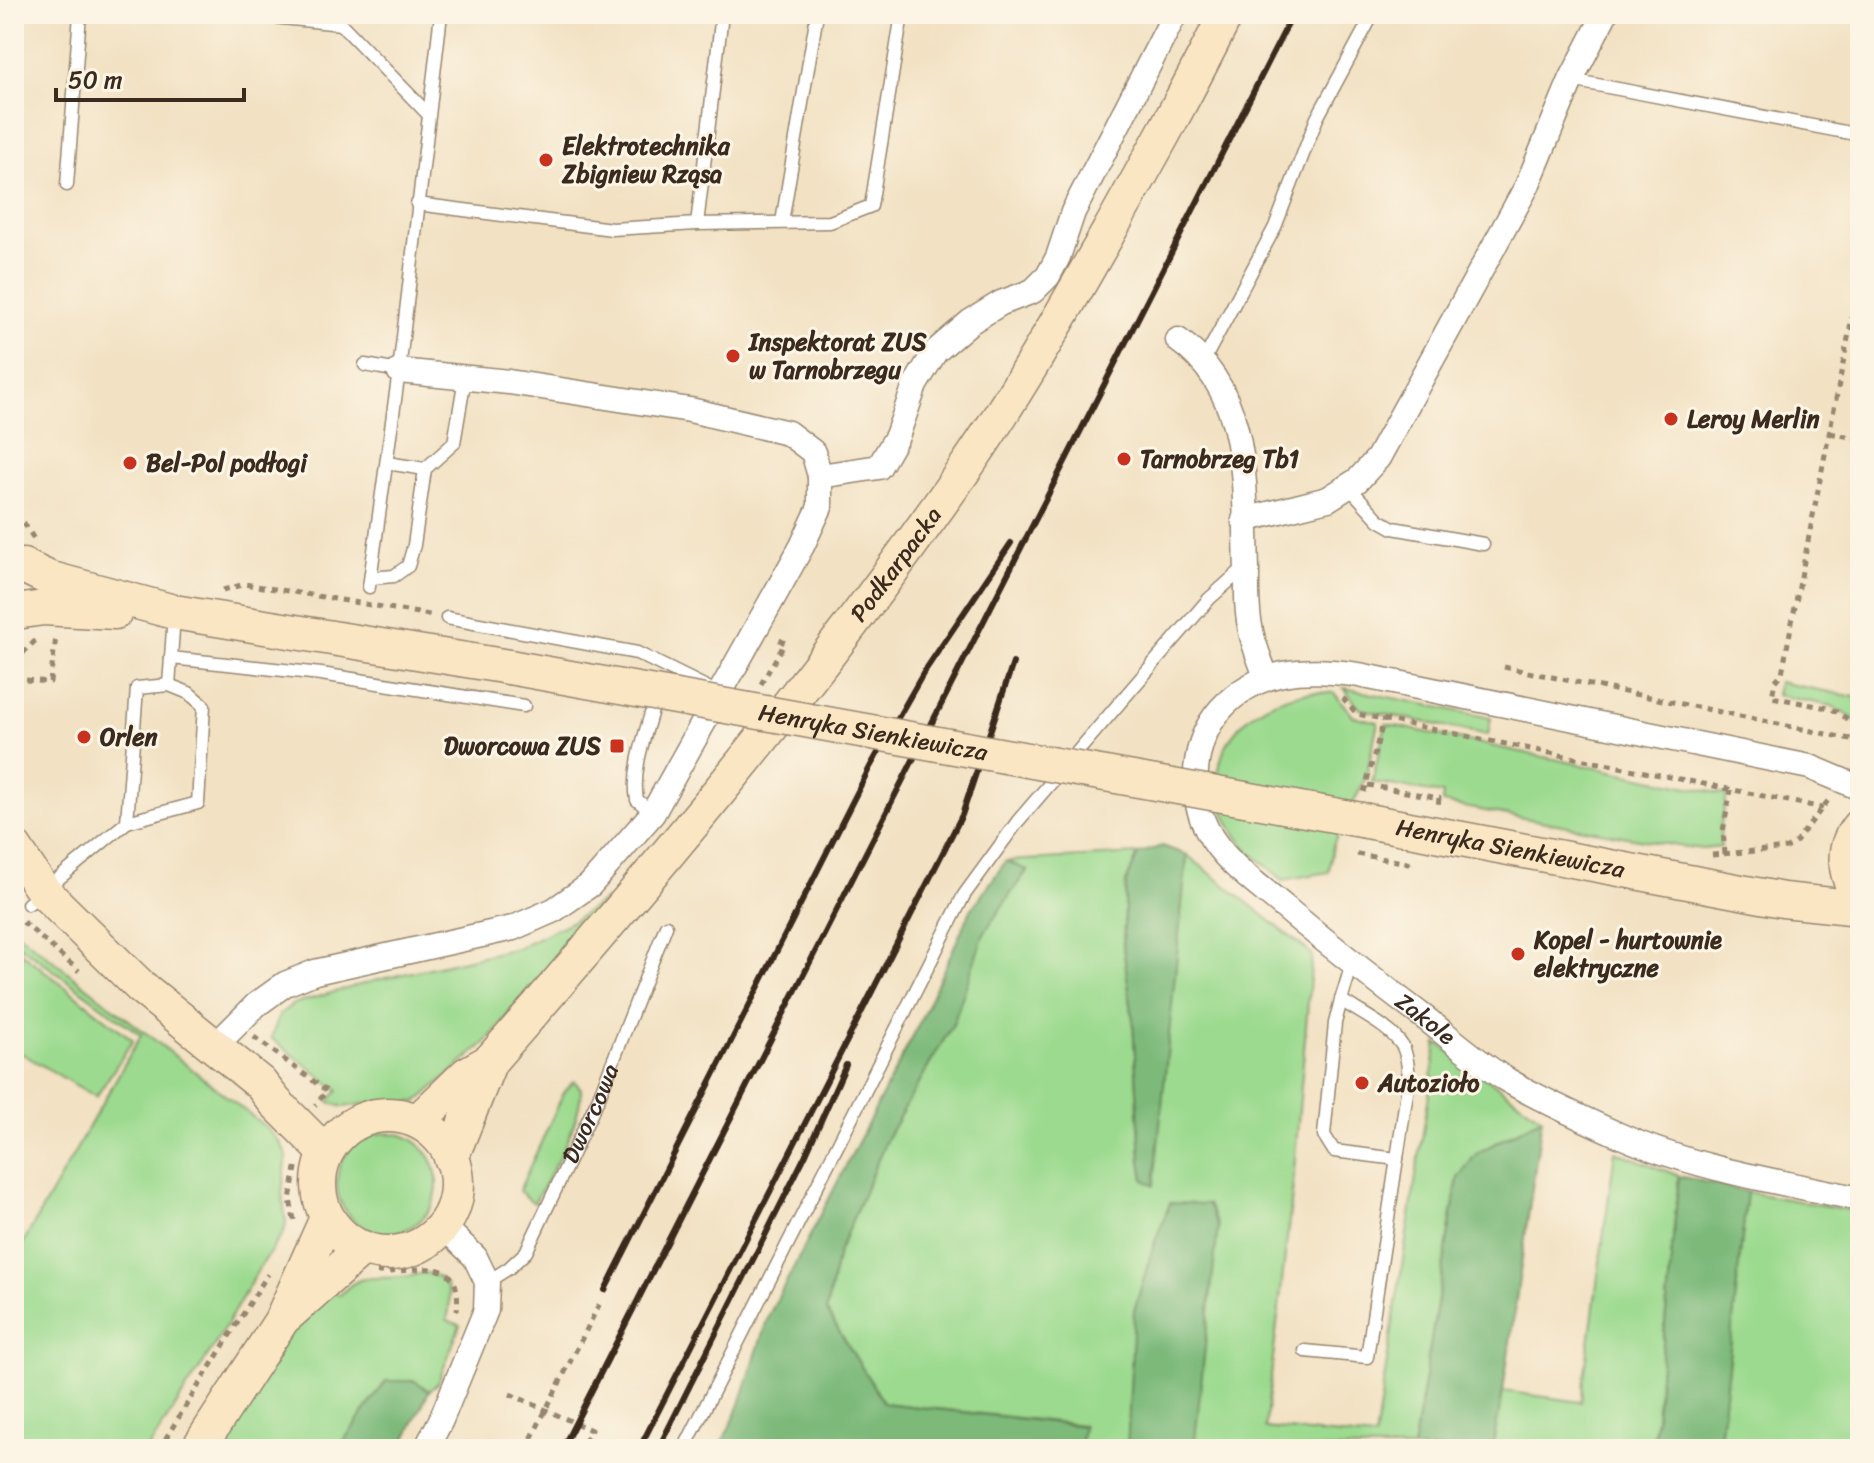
<svg xmlns="http://www.w3.org/2000/svg" width="1874" height="1463" font-family="Sriracha,sans-serif">
  <style>
    .green { fill: #9cda8f; stroke: #6c8256; stroke-width: 2 }
    .forest { fill: #7dba7a; stroke: #5c724c; stroke-width: 2 }
    .lines { fill: none; stroke-linecap: round; stroke-linejoin: round }
    .service-casing { stroke: #968670; stroke-width: 15 }
    .minor-casing { stroke: #968670; stroke-width: 27 }
    .secondary-casing { stroke: #968670; stroke-width: 37 }
    .path { stroke: #968670; stroke-width: 5; stroke-dasharray: 6 6; stroke-linecap: butt }
    .service { stroke: #fff; stroke-width: 12 }
    .minor { stroke: #fff; stroke-width: 24 }
    .secondary { stroke: #fbe6c4; stroke-width: 34 }
    .rail { stroke: #3b2a1e; stroke-width: 6 }
    .secondary-bridge-casing { stroke: #968670; stroke-width: 37; stroke-linecap: butt }
    .secondary-bridge { stroke: #fbe6c4; stroke-width: 34 }
    .poi-dot { fill: #c8321e; stroke: #fcf5e5; stroke-width: 3 }
    .labels { text-anchor: middle; dominant-baseline: central; stroke-width: 6; stroke-linejoin: round; paint-order: stroke }
    .poi-label { font-size: 24px; font-weight: bold; fill: #3b2a1e; stroke: #fcf5e5; text-anchor: start }
    .street-label { font-size: 24px; fill: #3b2a1e; stroke: #fcf5e5 }
  </style>
  <rect width="100%" height="100%" fill="#fcf5e5"/>
  <filter id="ink" filterUnits="userSpaceOnUse"><feTurbulence type="fractalNoise" baseFrequency=".0125" numOctaves="2"/><feDisplacementMap in="SourceGraphic" scale="16" xChannelSelector="R" yChannelSelector="G"/><feConvolveMatrix kernelMatrix="1 2 1 2 8 2 1 2 1" color-interpolation-filters="sRGB"/></filter>
  <filter id="wash" filterUnits="userSpaceOnUse"><feTurbulence type="fractalNoise" baseFrequency=".006" numOctaves="4" result="noise"/><feDisplacementMap in="SourceGraphic" scale="32" xChannelSelector="R" yChannelSelector="G"/><feGaussianBlur stdDeviation="1.8" result="paint"/><feColorMatrix in="noise" values="0 0 0 0 0 0 0 0 0 0 0 0 0 0 0 0 0 1.4 0 .05"/><feComposite in="paint" operator="in"/></filter>
  <g filter="url(#wash)">
    <rect width="100%" height="100%" fill="#f2e1c2"/>
    <path class="green" d="M1778,682L1860,698V723L1832,706L1776,695Z
      M1344,688L1491,718L1488,735L1360,709Z
      M1313,692L1334,693L1353,716L1378,722L1366,777L1333,845L1329,872L1283,880C1265,864 1243,849 1231,827C1194,759 1242,699 1313,692Z
      M1386,724L1727,795L1720,829L1721,847L1702,849L1671,845L1442,803L1443,794L1372,782Z
      M1138,854L1126,883L1123,946L1133,1020L1141,1161L1153,1184L1187,855L1312,954L1292,1195L1265,1428L1375,1438L1437,1043L1542,1118L1477,1153L1458,1178L1413,1449H1080L1083,1425L884,1403L826,1311L838,1253L887,1138L953,1024L983,933L1027,871L1006,861Z
      M607,898L485,1043L417,1102H378L343,1107L329,1102L338,1090L271,1038L280,1014L293,1004L377,980L517,948L573,921Z
      M14,930L263,1125L280,1142L287,1156L282,1193L286,1223L284,1232L258,1270L213,1348L148,1449H14V1259L141,1035L14,941Z
      M14,947L133,1040L96,1097L14,1049Z
      M574,1081L581,1089C581,1123 551,1173 534,1203L519,1191L564,1092Z
      M337 1183a50 50 0 1 1 100 0a50 50 0 1 1-100 0Z
      M1615,1151L1679,1176L1653,1449H1492L1503,1391L1581,1402Z
      M1747,1192L1860,1212V1449H1719Z
      M428,1273C452,1279 452,1299 447,1320L460,1325L438,1383L429,1391L415,1381L355,1449H213L264,1369L326,1286L340,1295C361,1271 373,1280 401,1277C411,1277 418,1273 428,1273Z"/>
    <path class="forest" d="M1162,846L1187,855L1154,1185L1144,1180L1141,1161L1133,1020L1123,946L1126,883L1138,854Z
      M1006,861L1027,870L984,933L953,1024L887,1138L838,1253L826,1310L884,1403L1083,1426L1080,1449H719L739,1407L768,1317L916,1030L971,910Z
      M1542,1118L1503,1391L1492,1449H1413L1458,1178L1477,1153Z
      M1679,1176L1747,1192L1719,1449H1653Z
      M1170,1203L1208,1204L1218,1227L1194,1449H1127L1134,1311L1154,1244Z
      M386,1381H415L429,1391L401,1449H338Z"/>
  </g>
  <g filter="url(#ink)">
    <g class="lines">
      <defs>
        <g id="service">
          <path d="M244,14L341,24L428,114"/>
          <path d="M1571,80L1860,135"/>
          <path d="M67,185L80,14"/>
          <path d="M417,204L612,229L697,224L722,14"/>
          <path d="M782,222L817,14"/>
          <path d="M697,224L830,222L871,206L902,14"/>
          <path d="M1203,362L1275,227L1317,118L1373,14"/>
          <path d="M365,365L399,371"/>
          <path d="M387,463L425,469"/>
          <path d="M1349,487L1379,520L1393,528L1483,544"/>
          <path d="M371,578L394,576L408,566L414,545L425,469L454,443L465,378"/>
          <path d="M369,587L399,371L441,14"/>
          <path d="M174,615L171,658L321,674L524,706"/>
          <path d="M447,618L637,653L712,690"/>
          <path d="M653,813L637,800C631,767 648,728 656,696"/>
          <path d="M127,822L198,803L204,706L189,693L169,685"/>
          <path d="M28,904L127,822L137,688L169,685L171,658"/>
          <path d="M1341,1000L1335,1023L1324,1135L1334,1151L1397,1159"/>
          <path id="s1" d="M487,1282L509,1268L526,1252L599,1097L666,926"/>
          <path d="M1305,1351L1367,1357L1409,1079C1408,1069 1408,1057 1403,1047C1391,1027 1360,1013 1341,1000L1352,964"/>
          <path d="M684,1449L964,895L1018,821L1209,599L1245,567"/>
        </g>
        <g id="minor">
          <path d="M1178,340C1252,392 1244,489 1247,570C1247,590 1246,611 1251,631C1254,647 1261,662 1266,677"/>
          <path d="M399,371L509,382L690,410L788,433L813,452L820,476"/>
          <path d="M1244,520L1328,499L1358,480L1378,458L1527,186L1571,80L1605,14"/>
          <path id="s2" d="M1860,788L1810,767L1359,675C1308,667 1257,668 1220,710C1193,741 1188,793 1207,830C1224,862 1256,883 1283,906C1329,945 1377,982 1425,1018C1452,1039 1478,1063 1507,1080C1543,1101 1583,1119 1621,1136C1696,1169 1781,1182 1860,1199"/>
          <path d="M215,1046L256,1005L285,984L315,972L513,928L554,910L590,885L653,813L802,546L820,507V476L879,467L897,436L915,385L935,352L970,322L1001,303L1033,291L1048,276L1058,257L1073,212L1175,14"/>
          <path d="M426,1449L441,1420L486,1310L487,1282L475,1257L443,1226"/>
        </g>
        <g id="secondary">
          <path d="M23,566L48,578L174,612L509,667"/>
          <path d="M16,612L43,608L115,612"/>
          <path id="s3" d="M1367,821L1783,900L1860,908"/>
          <path d="M1860,825C1841,847 1843,874 1860,897"/>
          <path d="M14,847L44,892L141,987L260,1083L275,1102L325,1152"/>
          <circle cx="388" cy="1184" r="69"/>
          <path id="s4" d="M418,1121L467,1074L490,1061C657,870 821,675 966,467C1017,393 1062,314 1107,235C1148,162 1189,89 1226,14"/>
          <path d="M451,1158L490,1061"/>
          <path d="M287,1315L363,1248"/>
          <path d="M198,1449L281,1321L327,1218"/>
        </g>
      </defs>
      <use href="#service" class="service-casing"/>
      <use href="#minor" class="minor-casing"/>
      <use href="#secondary" class="secondary-casing"/>
      <path class="path" d="M1860,277L1782,673L1775,681L1772,697L1832,709L1860,727
        M1830,433L1860,439
        M14,516L24,523L34,539
        M223,590L245,584L430,615
        M14,662L38,638
        M1504,667L1860,741
        M14,679L50,682L56,637
        M761,684L785,643L776,638
        M1343,698L1357,714L1823,808
        M1368,785L1439,798L1438,807
        M1364,792L1384,719
        M14,797L22,819
        M1357,854L1408,863L1409,856
        M1725,854L1723,831L1731,790
        M1712,855L1787,848L1796,842L1830,798
        M23,922L79,971
        M254,1037L327,1091L315,1105
        M294,1220L290,1199L297,1163
        M377,1272C416,1274 463,1249 457,1311
        M510,1394L591,1430L581,1449
        M159,1449L268,1274
        M526,1449L601,1301"/>
      <use href="#service" class="service"/>
      <use href="#minor" class="minor"/>
      <use href="#secondary" class="secondary"/>
      <path class="rail" d="M605,1290L870,767L924,672L1011,543
        M562,1449L1293,14
        M639,1449L962,815L1013,663
        M658,1449L805,1156L846,1065"/>
      <defs>
        <g id="secondary-bridge">
          <path id="s5" d="M509,667L1367,821"/>
        </g>
      </defs>
      <use href="#secondary-bridge" class="secondary-bridge-casing"/>
      <use href="#secondary-bridge" class="secondary-bridge"/>
    </g>
  </g>
  <g class="poi-dot">
    <circle cx="546" cy="160" r="8"/>
    <circle cx="733" cy="356" r="8"/>
    <circle cx="1671" cy="419" r="8"/>
    <circle cx="1124" cy="459" r="8"/>
    <circle cx="130" cy="463" r="8"/>
    <circle cx="84" cy="737" r="8"/>
    <rect x="609" y="738" width="16" height="16" rx="4"/>
    <circle cx="1518" cy="954" r="8"/>
    <circle cx="1362" cy="1083" r="8"/>
  </g>
  <g class="labels">
    <g class="poi-label">
      <text x="562" y="146">Elektrotechnika<tspan x="562" dy="28">Zbigniew Rząsa</tspan></text>
      <text x="749" y="342">Inspektorat ZUS<tspan x="749" dy="28">w Tarnobrzegu</tspan></text>
      <text x="1687" y="419">Leroy Merlin</text>
      <text x="1140" y="459">Tarnobrzeg Tb1</text>
      <text x="146" y="463">Bel-Pol podłogi</text>
      <text x="100" y="737">Orlen</text>
      <text x="601" y="746" text-anchor="end">Dworcowa ZUS</text>
      <text x="1534" y="940">Kopel - hurtownie<tspan x="1534" dy="28">elektryczne</tspan></text>
      <text x="1378" y="1083">Autozioło</text>
    </g>
    <g class="street-label">
      <text stroke="none"><textPath href="#s4" startOffset="736">Podkarpacka</textPath></text>
      <text stroke="none"><textPath href="#s5" startOffset="370">Henryka Sienkiewicza</textPath></text>
      <text stroke="none"><textPath href="#s3" startOffset="146">Henryka Sienkiewicza</textPath></text>
      <text stroke="none"><textPath href="#s2" startOffset="1082">Zakole</textPath></text>
      <text stroke="none"><textPath href="#s1" startOffset="202">Dworcowa</textPath></text>
    </g>
  </g>
  <rect width="1874" height="1463" fill="none" stroke="#fcf5e5" stroke-width="48"/>
  <path d="M56 88v12h188v-12" fill="none" stroke="#3b2a1e" stroke-width="4"/>
  <text x="68" y="88" font-size="24" fill="#3b2a1e" stroke="#fcf5e5" stroke-width="6" paint-order="stroke">50 m</text>
</svg>
